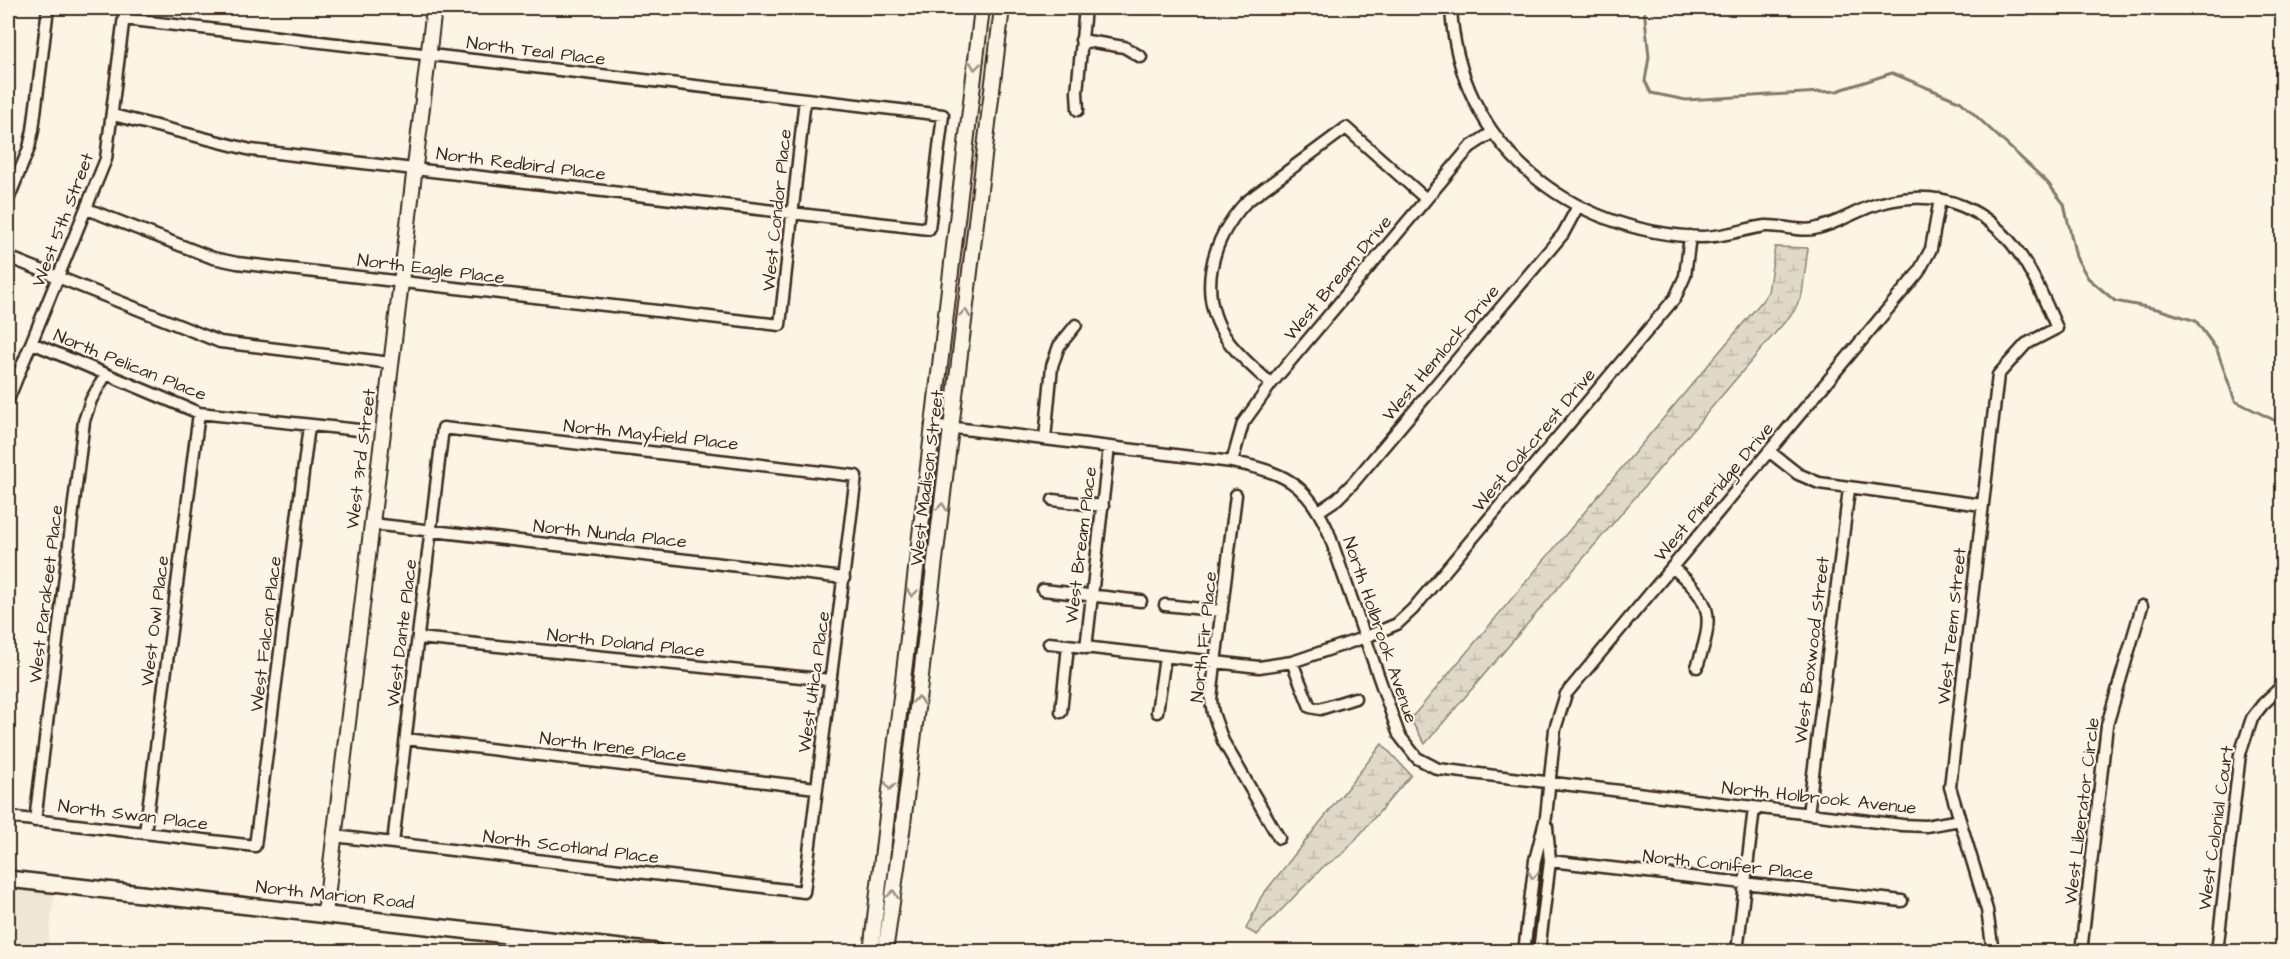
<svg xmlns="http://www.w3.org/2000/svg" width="2290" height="959" font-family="'Architects Daughter',sans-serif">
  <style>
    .built { fill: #eee6d6 }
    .wetland { fill: url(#wetland-marsh); stroke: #8e8173; stroke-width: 1.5 }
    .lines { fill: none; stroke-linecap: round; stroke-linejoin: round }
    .stream { stroke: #85796b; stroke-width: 3 }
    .minor-casing { stroke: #3b2a1e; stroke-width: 15 }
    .tertiary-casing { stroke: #3b2a1e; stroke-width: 18 }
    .secondary-casing { stroke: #3b2a1e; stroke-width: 20 }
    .minor { stroke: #fcf5e5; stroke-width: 10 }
    .tertiary { stroke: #fcf5e5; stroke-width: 14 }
    .secondary { stroke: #fcf5e5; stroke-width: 15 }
    .oneway { stroke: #9c9082 }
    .labels { text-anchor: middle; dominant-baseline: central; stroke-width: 4.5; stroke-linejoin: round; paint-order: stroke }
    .street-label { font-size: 18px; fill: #3b2a1e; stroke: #fcf5e5 }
  </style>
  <defs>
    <pattern id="wetland-marsh" width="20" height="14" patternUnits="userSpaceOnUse" patternTransform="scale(1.5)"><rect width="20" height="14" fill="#e0d8c8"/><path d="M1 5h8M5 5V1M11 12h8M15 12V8" fill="none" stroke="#c1baab"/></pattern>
  </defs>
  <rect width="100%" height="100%" fill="#fcf5e5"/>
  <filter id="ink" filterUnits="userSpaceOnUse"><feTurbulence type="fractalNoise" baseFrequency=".0167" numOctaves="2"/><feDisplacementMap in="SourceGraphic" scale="12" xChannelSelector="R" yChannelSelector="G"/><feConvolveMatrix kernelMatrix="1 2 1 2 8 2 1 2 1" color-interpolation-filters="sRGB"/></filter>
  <g filter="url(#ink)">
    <path class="built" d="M8,886L55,891L47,951L8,952Z"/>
    <path class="wetland" d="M1775,247L1808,248L1802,294L1794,311L1425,744L1413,724V716L1762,301L1768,292Z
      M1382,744L1411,775L1344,853L1323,867L1257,935L1246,929L1261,897Z"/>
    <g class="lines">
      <path class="stream" d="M1644,8L1649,57L1645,81L1651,93L1686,100L1837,91L1892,73L1961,102L2047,182L2064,204L2076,257L2088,278L2115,301L2157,309L2196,321L2217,350L2235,401L2282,424"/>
      <defs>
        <path id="minor" d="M1451,8C1458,145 1569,233 1702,237C1723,237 1744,229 1765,226C1781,225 1799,232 1814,229C1834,225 1851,214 1869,207C1898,196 1934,194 1962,206C2016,228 2035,279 2057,328L2026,344L1998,375L1950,787L1987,910L1993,952
          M1081,40L1124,47L1141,57
          M1078,110L1077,92L1085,8
          M113,115L251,150L929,229L943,115L124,19
          M8,200L29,148L33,130L48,8
          M87,209L213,258L237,263L780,325L805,99
          M8,257L220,342L391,363
          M32,343L199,413L359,430
          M1271,384C1256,370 1240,357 1228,341C1196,295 1210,241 1246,202L1346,128L1426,199
          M8,400L106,159L125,8
          M931,425L1232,462C1282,471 1307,483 1328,531L1399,735L1417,758L1438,769L1902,825L1926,826L1960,820
          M1045,439L1052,366L1059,346L1076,325
          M1770,452L1798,474L1819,483L1982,505
          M1232,462L1243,423L1271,384L1470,147L1493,132
          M1236,495L1215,663L1211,700L1213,713L1223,741L1279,838
          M1053,500L1103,506
          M1319,511L1337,499L1353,483L1563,234L1578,206
          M372,524L844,578
          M1672,567C1714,603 1714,616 1697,667
          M1043,590L1141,601
          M1165,605L1222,611
          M419,638L830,680
          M1049,643L1259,667L1292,662L1366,637L1397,624L1413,609L1675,298L1685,276L1690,236
          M1086,648L1109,447
          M1292,662L1310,707L1320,709L1355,698
          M1061,712L1068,646
          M1157,712L1165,657
          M406,739L816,788
          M1808,814L1849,489
          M8,817L255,846L309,426
          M35,821L84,421L91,400L105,376
          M145,833L199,413
          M334,836L804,892L856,476L443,428L393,843
          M1550,861L1902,901
          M1524,952L1535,860L1546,817L1555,729L1566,694L1918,273L1931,249L1940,199
          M1539,952L1550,861L1547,827
          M1737,952L1754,808
          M2081,952L2107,725L2142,606
          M2217,952L2240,754L2252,718L2263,704L2282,686"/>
        <path id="tertiary" d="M325,914L434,8
          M871,952L982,8
          M885,952L902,832L1002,8"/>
        <path id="secondary" d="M8,879L657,952"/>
      </defs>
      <use href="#minor" class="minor-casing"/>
      <use href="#tertiary" class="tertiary-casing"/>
      <use href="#secondary" class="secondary-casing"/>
      <use href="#minor" class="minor"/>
      <use href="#tertiary" class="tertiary"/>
      <use href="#secondary" class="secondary"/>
    </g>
    <defs><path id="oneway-chevron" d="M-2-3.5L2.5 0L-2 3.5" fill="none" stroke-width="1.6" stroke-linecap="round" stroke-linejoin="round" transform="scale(1.5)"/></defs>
    <g class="oneway">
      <use href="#oneway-chevron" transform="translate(975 66) rotate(97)"/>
      <use href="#oneway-chevron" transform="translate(965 313) rotate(-83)"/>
      <use href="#oneway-chevron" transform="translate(942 507) rotate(-83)"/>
      <use href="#oneway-chevron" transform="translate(912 593) rotate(97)"/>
      <use href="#oneway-chevron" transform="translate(918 700) rotate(-83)"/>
      <use href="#oneway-chevron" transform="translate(890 786) rotate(97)"/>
      <use href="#oneway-chevron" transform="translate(1533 875) rotate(97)"/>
      <use href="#oneway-chevron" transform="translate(893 894) rotate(-82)"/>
    </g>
  </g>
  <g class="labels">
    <g class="street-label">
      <text transform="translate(536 51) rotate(7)">North Teal Place</text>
      <text transform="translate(521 164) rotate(7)">North Redbird Place</text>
      <text transform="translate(777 210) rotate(-84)">West Condor Place</text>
      <text transform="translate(63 220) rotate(-69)">West 5th Street</text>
      <text transform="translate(431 269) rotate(7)">North Eagle Place</text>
      <text transform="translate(1338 278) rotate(-50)">West Bream Drive</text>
      <text transform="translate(1441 353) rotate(-50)">West Hemlock Drive</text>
      <text transform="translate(130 365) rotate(22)">North Pelican Place</text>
      <text transform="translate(651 435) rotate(6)">North Mayfield Place</text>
      <text transform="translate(1534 440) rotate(-50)">West Oakcrest Drive</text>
      <text transform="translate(361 459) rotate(-83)">West 3rd Street</text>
      <text transform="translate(927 478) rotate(-83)">West Madison Street</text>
      <text transform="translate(1714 492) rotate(-50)">West Pineridge Drive</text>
      <text transform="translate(610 534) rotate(6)">North Nunda Place</text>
      <text transform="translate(1081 545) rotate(-83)">West Bream Place</text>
      <text transform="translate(46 594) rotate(-83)">West Parakeet Place</text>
      <text transform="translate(155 621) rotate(-83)">West Owl Place</text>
      <text transform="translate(1952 626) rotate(-84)">West Teem Street</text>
      <text transform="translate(1380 630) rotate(71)">North Holbrook Avenue</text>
      <text transform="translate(402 633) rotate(-83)">West Dante Place</text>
      <text transform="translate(266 634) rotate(-83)">West Falcon Place</text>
      <text transform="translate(1204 637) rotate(-84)">North Fir Place</text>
      <text transform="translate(626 643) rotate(6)">North Doland Place</text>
      <text transform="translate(1812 650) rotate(-83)">West Boxwood Street</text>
      <text transform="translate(814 682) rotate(-82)">West Utica Place</text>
      <text transform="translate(613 747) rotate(7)">North Irene Place</text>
      <text transform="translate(1819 798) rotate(6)">North Holbrook Avenue</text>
      <text transform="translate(2082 811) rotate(-83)">West Liberator Circle</text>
      <text transform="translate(133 815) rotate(7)">North Swan Place</text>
      <text transform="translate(2216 828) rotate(-82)">West Colonial Court</text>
      <text transform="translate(571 847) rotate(7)">North Scotland Place</text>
      <text transform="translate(1728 865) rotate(6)">North Conifer Place</text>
      <text transform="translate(335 895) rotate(6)">North Marion Road</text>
    </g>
  </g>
  <rect width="2290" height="959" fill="none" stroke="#fcf5e5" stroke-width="30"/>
  <rect x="15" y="15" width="2260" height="929" fill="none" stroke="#3b2a1e" stroke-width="2" filter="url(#ink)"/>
</svg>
